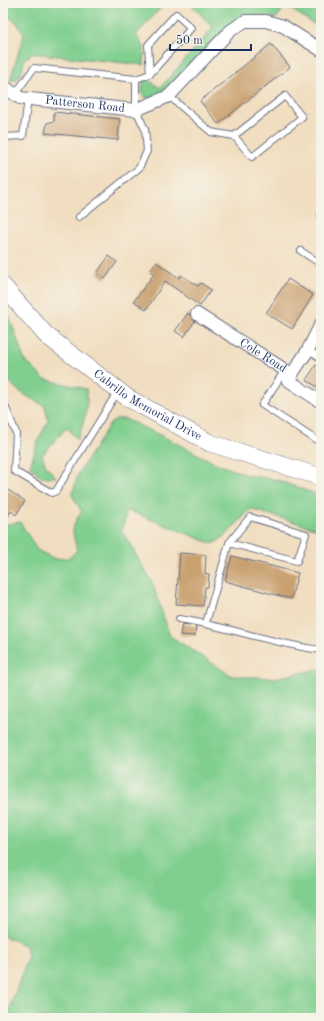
<svg xmlns="http://www.w3.org/2000/svg" width="324" height="1021" font-family="'Old Standard TT',serif">
  <style>
    .green { fill: #80cf8f; stroke: #4e7f76 }
    .building { fill: #c9a070 }
    .lines { fill: none; stroke-linecap: round; stroke-linejoin: round }
    .lane-casing { stroke: #666c80; stroke-width: 8 }
    .street-casing { stroke: #666c80; stroke-width: 14 }
    .secondary-casing { stroke: #666c80; stroke-width: 18 }
    .lane { stroke: #fff; stroke-width: 6 }
    .street { stroke: #fff; stroke-width: 12 }
    .secondary { stroke: #fff; stroke-width: 17 }
    .labels { text-anchor: middle; dominant-baseline: central; stroke-width: 3.5; stroke-linejoin: round; paint-order: stroke }
    .street-label { font-size: 12px; fill: #1b2f5e; stroke: #f7f3e8 }
  </style>
  <rect width="100%" height="100%" fill="#f7f3e8"/>
  <filter id="ink" filterUnits="userSpaceOnUse"><feTurbulence type="fractalNoise" baseFrequency=".025" numOctaves="2"/><feDisplacementMap in="SourceGraphic" scale="8" xChannelSelector="R" yChannelSelector="G"/><feConvolveMatrix kernelMatrix="1 2 1 2 8 2 1 2 1" color-interpolation-filters="sRGB"/></filter>
  <filter id="wash" filterUnits="userSpaceOnUse"><feTurbulence type="fractalNoise" baseFrequency=".012" numOctaves="4" result="noise"/><feDisplacementMap in="SourceGraphic" scale="16" xChannelSelector="R" yChannelSelector="G"/><feGaussianBlur stdDeviation="0.9" result="paint"/><feColorMatrix in="noise" values="0 0 0 0 0 0 0 0 0 0 0 0 0 0 0 0 0 1.4 0 .05"/><feComposite in="paint" operator="in"/></filter>
  <g filter="url(#wash)">
    <rect width="100%" height="100%" fill="#f1dec0"/>
    <path class="green" d="M3,3H165L136,35L144,47V65L30,53L29,57H25C23,65 21,83 10,80L24,35L17,23L9,17L3,18Z
      M190,3H321V29L285,5L277,18L260,16L220,34L166,89L152,98L144,97L142,92L143,81L149,80L160,88L213,28Z
      M3,303L6,307L24,359L44,379L86,389C89,406 84,423 77,440L67,427L42,455L46,466L56,477H42L30,466L38,441L48,421L45,406C26,395 11,391 3,368Z
      M116,419H125L164,437L215,463L247,475L277,480L321,496V530L251,509L224,537L213,544L127,510L122,531L152,582L170,636L232,676L274,678L321,669V1018H22L8,1014L28,956L26,946L3,936V525L20,522L37,550L55,559L69,558L77,550C73,532 69,528 82,512L72,495L78,474L109,425Z"/>
    <g id="blocks">
      <path class="building" d="M271,44L290,67L218,124L200,101Z
        M54,112L120,119L118,140L45,133L47,123L54,121Z
        M109,256L117,262L105,279L97,273Z
        M156,262L179,278L181,275L198,286L201,283L211,290L200,306L165,281L146,310L134,301L154,274L150,271Z
        M288,279L313,295L292,329L266,313Z
        M188,313L195,321L184,337L175,331Z
        M316,365L321,368V389L306,380Z
        M8,490L25,501L16,515L11,511L3,523V498Z
        M180,553L206,555L205,573L209,574L208,587H205L203,606L176,604Z
        M232,556L298,573L291,599L225,581Z
        M182,624L196,626L195,636L180,635Z"/>
    </g>
  </g>
  <g filter="url(#ink)">
    <use href="#blocks" fill-opacity="0" stroke="#666c80" stroke-width="1"/>
    <g class="lines">
      <defs>
        <path id="lane" d="M15,94L34,68L136,79L150,74L191,28L176,14L148,45L150,74
          M169,96L211,132L234,136L285,96L302,117L252,157L234,136
          M3,137L23,136L28,99
          M321,215V216
          M79,217L139,168L147,151L145,129L136,110V79
          M301,251L321,264
          M308,350L321,358
          M285,370L262,405L321,443
          M3,401L16,433L14,471L52,493L56,491L118,391
          M179,619C227,626 273,644 321,650
          M206,623L229,543L250,517L306,534L297,561L229,543"/>
        <g id="street">
          <path id="s1" d="M3,86L20,98L136,110L169,96L230,31L245,21H266L283,26L321,50"/>
          <path id="s2" d="M197,314L285,370L288,380L321,402"/>
          <path d="M288,380L308,350L321,324"/>
        </g>
        <g id="secondary">
          <path id="s3" d="M3,286L46,335L128,398L210,443L321,477"/>
        </g>
      </defs>
      <use href="#lane" class="lane-casing"/>
      <use href="#street" class="street-casing"/>
      <use href="#secondary" class="secondary-casing"/>
      <use href="#lane" class="lane"/>
      <use href="#street" class="street"/>
      <use href="#secondary" class="secondary"/>
    </g>
  </g>
  <g class="labels">
    <g class="street-label">
      <text stroke="none"><textPath href="#s1" startOffset="86">Patterson Road</textPath></text>
      <text stroke="none"><textPath href="#s2" startOffset="78">Cole Road</textPath></text>
      <text stroke="none"><textPath href="#s3" startOffset="189">Cabrillo Memorial Drive</textPath></text>
    </g>
  </g>
  <rect width="324" height="1021" fill="none" stroke="#f7f3e8" stroke-width="16"/>
  <path d="M170 44v6h81v-6" fill="none" stroke="#1b2f5e" stroke-width="2"/>
  <text x="176" y="44" font-size="12" fill="#1b2f5e" stroke="#f7f3e8" stroke-width="3" paint-order="stroke">50 m</text>
</svg>
